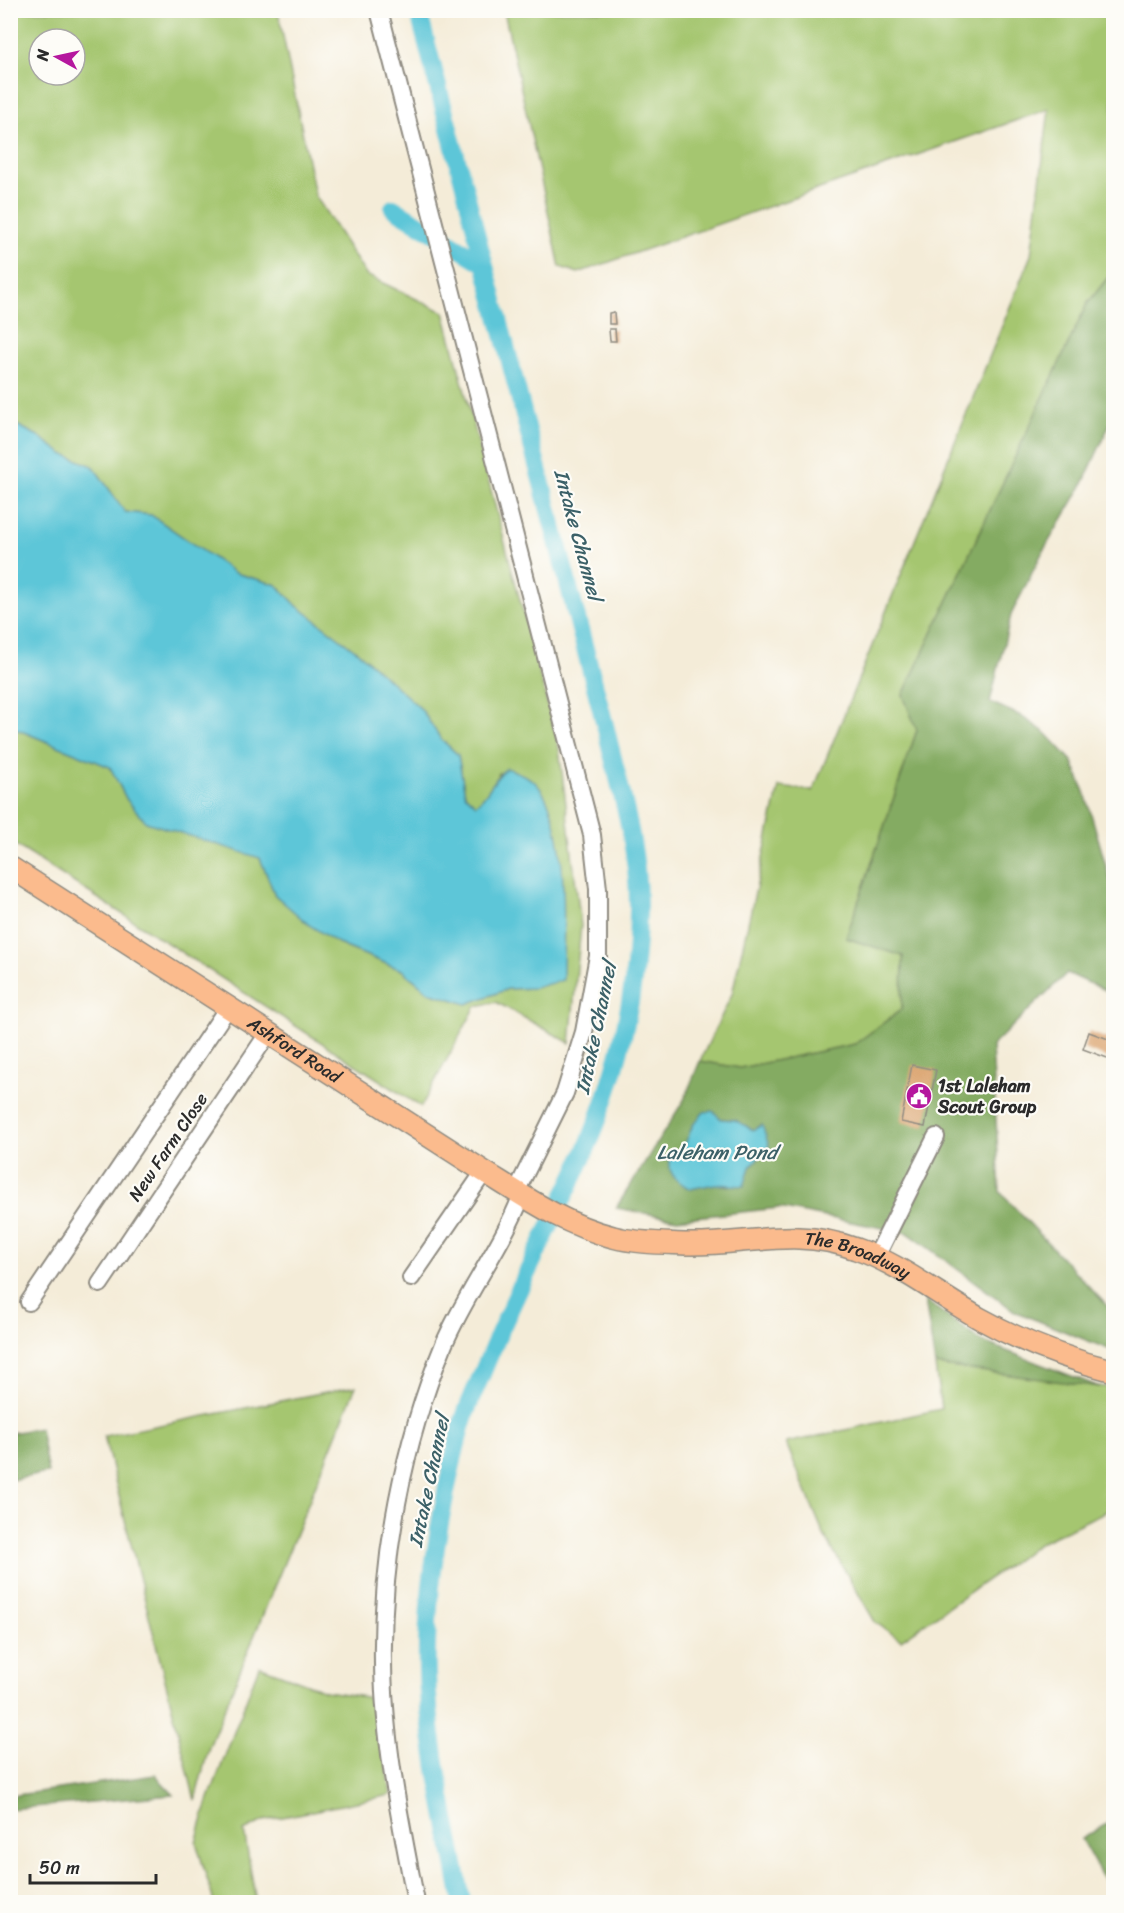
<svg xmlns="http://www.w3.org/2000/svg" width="1124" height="1913" font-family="Sriracha,sans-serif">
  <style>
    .green { fill: #a5c66f; stroke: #68784d; stroke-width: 1.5; fill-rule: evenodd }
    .forest { fill: #84ab62; stroke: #586b46; stroke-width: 1.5; fill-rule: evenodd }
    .water { fill: #5dc6d8; stroke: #447882; stroke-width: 1.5 }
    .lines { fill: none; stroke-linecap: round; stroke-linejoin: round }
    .canal { stroke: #5dc6d8; stroke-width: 18 }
    .building { fill: #d99f68 }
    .minor-casing { stroke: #908c82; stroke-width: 20 }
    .major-casing { stroke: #908c82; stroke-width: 24 }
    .minor { stroke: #fff; stroke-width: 16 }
    .major { stroke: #fbbb8d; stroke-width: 21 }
    .labels { text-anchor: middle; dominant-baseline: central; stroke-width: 4.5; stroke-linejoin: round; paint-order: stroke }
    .street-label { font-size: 18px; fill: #2b2b2b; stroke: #fdfcf7 }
    .poi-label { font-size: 18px; font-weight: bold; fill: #2b2b2b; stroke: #fdfcf7; text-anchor: start }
    .water-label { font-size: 20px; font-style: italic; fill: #3c6168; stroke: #fdfcf7 }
  </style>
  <rect width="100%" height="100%" fill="#fdfcf7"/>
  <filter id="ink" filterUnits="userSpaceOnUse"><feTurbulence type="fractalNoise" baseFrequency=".0167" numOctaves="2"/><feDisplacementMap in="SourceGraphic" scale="12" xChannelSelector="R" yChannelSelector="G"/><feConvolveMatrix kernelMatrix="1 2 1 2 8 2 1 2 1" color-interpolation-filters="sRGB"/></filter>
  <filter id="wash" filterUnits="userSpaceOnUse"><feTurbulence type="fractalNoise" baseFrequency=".008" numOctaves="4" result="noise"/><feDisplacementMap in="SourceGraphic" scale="24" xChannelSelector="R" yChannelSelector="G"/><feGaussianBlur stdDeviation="1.35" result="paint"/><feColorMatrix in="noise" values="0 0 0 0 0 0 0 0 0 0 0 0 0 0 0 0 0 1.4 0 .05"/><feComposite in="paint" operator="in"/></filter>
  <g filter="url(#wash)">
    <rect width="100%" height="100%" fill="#f4ecd8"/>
    <path class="green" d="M10,11H278L315,195L366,275L444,312L559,748L581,926L570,1043L496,1002L476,1006L421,1107L11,842V727L110,767L127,800L260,858L275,895L343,946L402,970L429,992L467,1004L508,989L534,988L499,773L489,794L476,805L465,794L458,755L441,739L421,709L359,653L297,606L277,585L235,573L151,515L125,512L93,466L63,454L38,436L11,422ZM39,39H75V75H39Z
      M504,11H1113V271L1087,305L903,695L917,730L846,938L903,956L902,1009L855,1044L740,1068L700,1061L732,994L779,787L813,791L1031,255L1049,109L578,273L560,267Z
      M935,1365L1113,1388V1508L1040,1543L901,1640L875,1622L824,1535L786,1443L941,1409Z
      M356,1386L209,1747L195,1800L104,1436Z
      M259,1666L326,1691L378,1699L391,1795L263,1821L244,1831L256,1902H214L196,1842L208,1801Z"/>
    <path class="forest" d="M1113,271V417L1082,486L1043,551L1011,615L990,702L1021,716L1046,733L1072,761L1086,796L1113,890V994L1067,973L992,1046L1000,1192L1113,1312V1351L1016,1312L908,1233L779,1208L677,1219L616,1208L684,1100L700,1061L740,1068L855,1044L902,1009L903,956L846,938L917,730L903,695L1087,304ZM721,1119L735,1120L753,1130L762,1125L760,1157L729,1186L715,1184L690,1189L670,1154L683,1149Z
      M925,1300L981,1341L1100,1387L935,1365Z
      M40,1428L48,1473L11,1480V1433Z
      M155,1775L174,1795L11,1809V1796Z
      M1113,1820V1896L1081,1839Z"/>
    <path class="water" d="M11,422L38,436L63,454L93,466L125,512L151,515L235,573L277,585L297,606L359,653L421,709L441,739L458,755L465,794L476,804C490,794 493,777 507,768C516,772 529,776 536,783C571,821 563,930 563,980L534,988L508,989L467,1004L429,992L402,970L343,946L309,925L275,895L260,858L146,822L127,800L110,767L11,727Z
      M713,1111L721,1119L735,1120L753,1130L762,1125L769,1146L750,1167L744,1186L715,1184L690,1189C673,1179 668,1174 670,1154L683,1149L693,1125L704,1112Z"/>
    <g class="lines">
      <path class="canal" d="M418,10L606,729C619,786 638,844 638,903C639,1003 611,1103 567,1191C538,1250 509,1308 484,1369C476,1389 465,1410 460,1431C440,1510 425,1592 427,1673C429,1750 449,1827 462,1902
        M393,208L483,263"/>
    </g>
    <g id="blocks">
      <path class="building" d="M614,312L615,324H609V313Z
        M609,329H615L616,341H610Z
        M1089,1032L1114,1041L1110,1059L1083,1049Z
        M912,1065L936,1070L925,1127L901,1122Z"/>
    </g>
  </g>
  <g filter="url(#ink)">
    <use href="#blocks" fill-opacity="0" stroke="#908c82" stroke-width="1.5"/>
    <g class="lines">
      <defs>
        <path id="minor" d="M379,10L592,835L598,889V956L584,1032L565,1093L516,1192
          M876,1257L936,1137
          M411,1278L484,1172
          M100,1284L269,1032
          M29,1302L229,1006
          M416,1902C401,1824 384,1744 383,1664C381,1557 403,1444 444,1344C466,1293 501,1248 522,1195"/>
        <g id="major">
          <path id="s1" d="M10,867L480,1169C522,1195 564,1225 613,1237C635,1243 662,1243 685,1244C745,1246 795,1226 856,1249C900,1264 938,1295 979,1318C1022,1342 1066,1359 1114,1371"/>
        </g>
      </defs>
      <use href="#minor" class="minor-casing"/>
      <use href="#major" class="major-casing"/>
      <use href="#minor" class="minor"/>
      <use href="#major" class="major"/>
    </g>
  </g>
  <defs>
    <symbol id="civic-disc" viewBox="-11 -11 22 22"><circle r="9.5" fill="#b5179e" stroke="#fdfcf7"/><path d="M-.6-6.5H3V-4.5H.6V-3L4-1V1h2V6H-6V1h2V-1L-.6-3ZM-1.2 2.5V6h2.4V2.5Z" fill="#fff"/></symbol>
  </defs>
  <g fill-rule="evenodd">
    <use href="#civic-disc" x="904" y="1081" width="30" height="30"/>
  </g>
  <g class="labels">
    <g class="street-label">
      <text stroke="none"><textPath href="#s1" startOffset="338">Ashford Road</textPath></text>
      <text transform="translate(168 1147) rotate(-56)">New Farm Close</text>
      <text stroke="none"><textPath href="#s1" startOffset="957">The Broadway</textPath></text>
    </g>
    <g class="poi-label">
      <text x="938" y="1086">1st Laleham<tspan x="938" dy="21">Scout Group</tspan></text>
    </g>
    <g class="water-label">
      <text transform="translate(578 535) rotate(75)">Intake Channel</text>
      <text transform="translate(596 1028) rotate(-78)">Intake Channel</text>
      <text x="717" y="1152">Laleham Pond</text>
      <text transform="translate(429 1481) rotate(-78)">Intake Channel</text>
    </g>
  </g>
  <rect width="1124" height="1913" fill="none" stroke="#fdfcf7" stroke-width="36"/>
  <g transform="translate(57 57) rotate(278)"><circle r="28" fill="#fdfcf7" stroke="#a9a8a5" stroke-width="1.5"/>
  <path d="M0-4.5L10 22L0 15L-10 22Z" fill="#b5179e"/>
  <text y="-9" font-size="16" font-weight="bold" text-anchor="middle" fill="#2b2b2b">N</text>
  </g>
  <path d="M30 1874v9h126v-9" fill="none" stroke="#2b2b2b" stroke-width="3"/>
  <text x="39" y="1874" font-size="18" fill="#2b2b2b" stroke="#fdfcf7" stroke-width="4.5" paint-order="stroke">50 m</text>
</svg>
